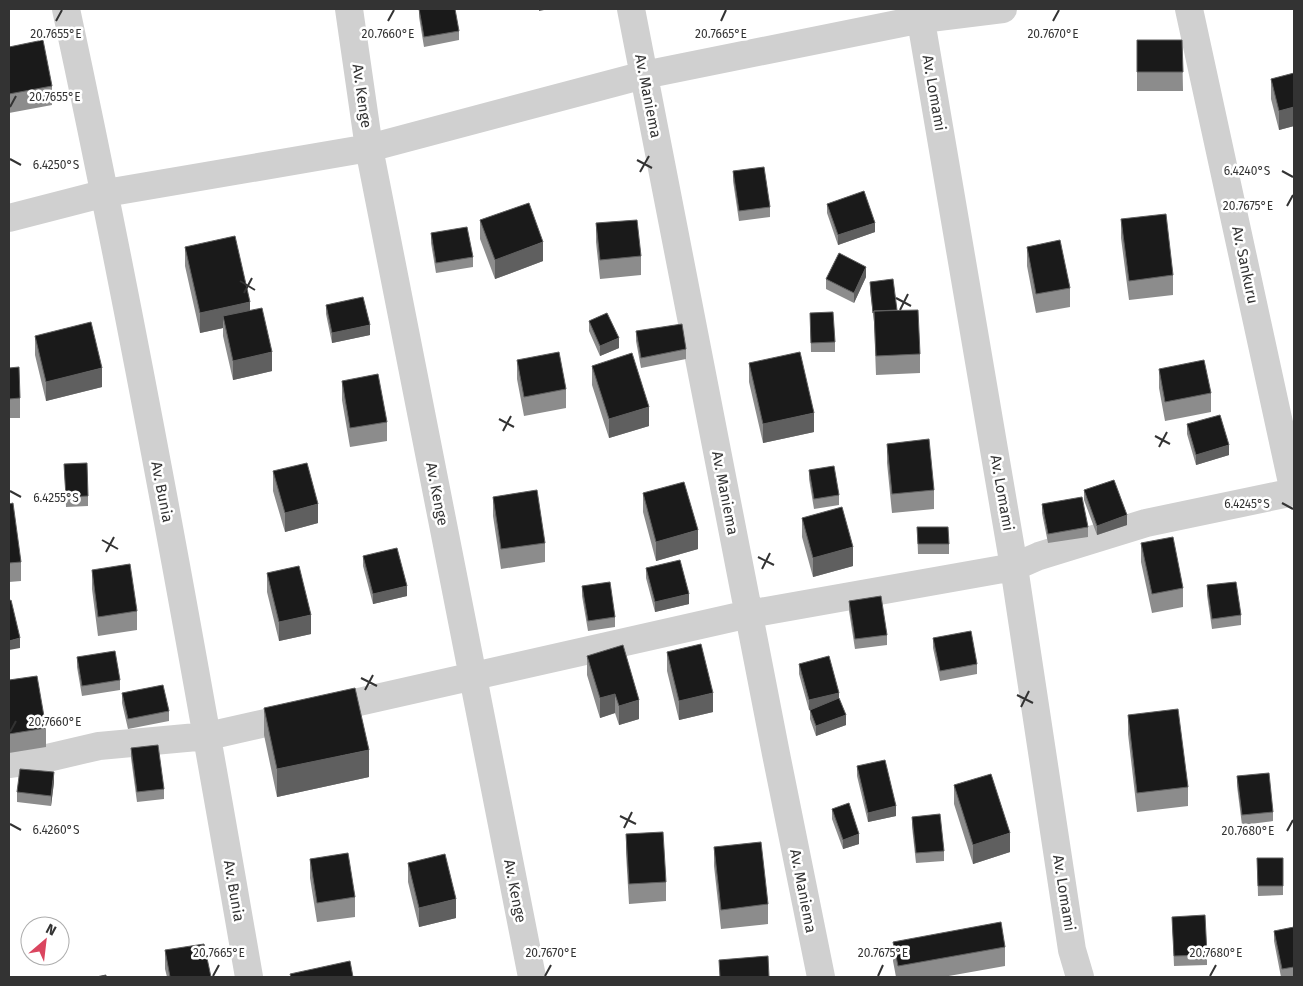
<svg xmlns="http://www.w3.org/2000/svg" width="1303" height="986" font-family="'Fira Sans',sans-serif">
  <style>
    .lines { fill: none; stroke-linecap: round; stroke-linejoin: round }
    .minor { stroke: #d0d0d0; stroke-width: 28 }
    .wall { fill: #8c8c8c }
    .shaded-wall { fill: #5f5f5f }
    .building { fill: #1a1a1a; stroke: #5f5f5f }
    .ticks { fill: none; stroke: #333; stroke-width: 2 }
    .labels { text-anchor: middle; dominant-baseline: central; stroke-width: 5; stroke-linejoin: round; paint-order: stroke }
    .street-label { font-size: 15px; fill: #333; stroke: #fff }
    .ticks-label { font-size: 12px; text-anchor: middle; fill: #333; stroke: #fff; stroke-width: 5; stroke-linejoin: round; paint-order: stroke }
  </style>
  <rect width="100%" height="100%" fill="#fff"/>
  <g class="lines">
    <path class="minor" d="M66,9C135,330 193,653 249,977
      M349,9L369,148L532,977
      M631,9L776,754L821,977
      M919,9L1014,567L1072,950L1080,977
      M1189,9L1294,492
      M9,218L106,193L369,148L644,75L922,19L1003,9
      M9,764L39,760L99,746L208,736L749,614L1014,567L1039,556L1146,523L1294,492"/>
  </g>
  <path class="wall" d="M419,9L459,31V40L424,47L419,17Z
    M1137,40H1182L1183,91H1137Z
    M9,47L52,86V105L9,113Z
    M1294,73V126L1279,130L1271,99V79Z
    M733,171L770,207V217L739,221L733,181Z
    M827,204L875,232L838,245L827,213Z
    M1121,219L1173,275V295L1129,300L1121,238Z
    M480,220L543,261L495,279L480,239Z
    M596,223L641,256V275L600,279L596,242Z
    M431,233L473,257V267L436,273L431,243Z
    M185,247L250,310L272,371L233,380L223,336V328L200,333L185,266Z
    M1027,247L1070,288V307L1036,313L1027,266Z
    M866,277L854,303L826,289V279Z
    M870,282L897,310L920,354V373L876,375L874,322L870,291Z
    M326,305L370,335L332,343L326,314Z
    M810,313L835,342V352H811Z
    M589,321L619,348L600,356L589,331Z
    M636,331L686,349V359L641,368L636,341Z
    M35,336L102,387L46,401L35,355Z
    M517,360L566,389V408L524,416L517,379Z
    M749,363L814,432L763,443L749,382Z
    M592,366L649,426L609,438L592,385Z
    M9,368L20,398V418H9Z
    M1159,369L1211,393V412L1165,421L1159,388Z
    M342,381L387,422V441L350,447L342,400Z
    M1187,424L1229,455L1196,465L1187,434Z
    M887,444L934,490V509L892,513L887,463Z
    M64,464L88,496V506L66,507Z
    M809,470L839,495V505L814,509L809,479Z
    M273,471L318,523L285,532L273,491Z
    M1084,490L1127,525L1097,535L1084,500Z
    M643,493L698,549L656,561L643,512Z
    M493,497L545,543V562L501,569L493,516Z
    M9,504L21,562V581L9,582Z
    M1042,504L1088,527V537L1048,543L1042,513Z
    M802,518L853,566L813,577L802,537Z
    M917,527L949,544V554H918Z
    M1141,543L1183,588V607L1152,613L1141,562Z
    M363,556L407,596L373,604L363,566Z
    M646,568L689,604L655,612L646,578Z
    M92,570L137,611V630L98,636L92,589Z
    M267,573L311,634L279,641L267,592Z
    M1207,585L1241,615V625L1212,629L1207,595Z
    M582,586L615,617V627L588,631L582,596Z
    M849,601L887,635V645L855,649L849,611Z
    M933,638L977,664V674L940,681L933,648Z
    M667,652L713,712L679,720L667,671Z
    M587,656L639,719L619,725L615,713L600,718L587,675Z
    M77,657L120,680V690L82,696L77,667Z
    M799,664L839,699L846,725L816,736L810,719V710H809L799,674Z
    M9,680L46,728V747L9,753Z
    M122,693L169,711V721L128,729L122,703Z
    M264,708L369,777L277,797L264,735Z
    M1128,715L1188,787V806L1137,812L1128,734Z
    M131,748L164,789V799L137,802L131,758Z
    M857,766L896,816L868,822L857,776Z
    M1237,776L1273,812V821L1242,825L1237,786Z
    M54,782L51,806L17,802V792Z
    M954,785L1010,852L973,864L954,804Z
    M832,809L859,844L843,849L832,819Z
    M912,817L944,851V861L916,863L912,827Z
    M626,834L666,882V901L629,904L626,853Z
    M714,847L768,904V924L721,929L714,866Z
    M1257,858H1283V895L1258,896Z
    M310,859L355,897V917L317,922L310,878Z
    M408,863L456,918L419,927L408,882Z
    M1172,917L1207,955V965L1174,966Z
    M1294,927V976L1281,977L1274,941V931Z
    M893,942L1005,947V966L943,977H896L893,961Z
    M165,950L211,977H167L165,969Z"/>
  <path class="shaded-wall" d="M539,9H549L539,11Z
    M1294,107V126L1279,130V111Z
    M875,223V232L838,245V235Z
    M543,242V261L495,279V260Z
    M866,267V277L854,303V293Z
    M250,302V322L223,316V328L200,333V313Z
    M370,325V335L332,343V333Z
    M619,338V348L600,356V346Z
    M272,352V371L233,380V361Z
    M102,368V387L46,401V382Z
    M649,407V426L609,438V419Z
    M814,413V432L763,443V424Z
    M1229,445V455L1196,465V455Z
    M318,504V523L285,532V513Z
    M1127,515V525L1097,535V526Z
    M698,530V549L656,561V542Z
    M853,547V566L813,577V558Z
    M407,586V596L373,604V594Z
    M689,594V604L655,612V602Z
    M311,615V634L279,641V622Z
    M20,638V648L9,650V641Z
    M713,693V712L679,720V701Z
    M839,693V703L809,710V700Z
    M615,694V713L600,718V698Z
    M639,700V719L619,725V706Z
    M846,715V725L816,736V726Z
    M369,750V777L277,797V769Z
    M54,772V782L51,806V796Z
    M896,806V816L868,822V813Z
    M1010,833V852L973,864V845Z
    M859,834V844L843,849V840Z
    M456,899V918L419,927V908Z"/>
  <path class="building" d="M419,9H455L459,31L424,37Z
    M43,40L52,86L9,94V47Z
    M1137,40H1182L1183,72H1137Z
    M1294,73V107L1279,111L1271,79Z
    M764,167L770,207L739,211L733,171Z
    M864,191L875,223L838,235L827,204Z
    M529,203L543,242L495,260L480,220Z
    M1166,214L1173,275L1129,281L1121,219Z
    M637,220L641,256L600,260L596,223Z
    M467,227L473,257L436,263L431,233Z
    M235,236L250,302L200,313L185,247Z
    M1060,240L1070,288L1036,294L1027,247Z
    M839,253L866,267L854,293L826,279Z
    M893,279L897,310L874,311L873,313L870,282Z
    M363,297L370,325L332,333L326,305Z
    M262,308L272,352L233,361L223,316Z
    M918,310L920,354L876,356L874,311Z
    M833,312L835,342L811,343L810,313Z
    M607,313L619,338L600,346L589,321Z
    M91,322L102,368L46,382L35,336Z
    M682,324L686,349L641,358L636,331Z
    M559,352L566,389L524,397L517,360Z
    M800,352L814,413L763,424L749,363Z
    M632,353L649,407L609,419L592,366Z
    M1204,360L1211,393L1165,402L1159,369Z
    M19,367L20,398L9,399V368Z
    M378,374L387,422L350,428L342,381Z
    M1220,415L1229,445L1196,455L1187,424Z
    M929,439L934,490L892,494L887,444Z
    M87,463L88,496L66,497L64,464Z
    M307,463L318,504L285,513L273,471Z
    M834,466L839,495L814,499L809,470Z
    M1114,480L1127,515L1097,526L1084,490Z
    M684,482L698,530L656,542L643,493Z
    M537,490L545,543L501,549L493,497Z
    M1082,497L1088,527L1048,534L1042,504Z
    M13,503L21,562L9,563V504Z
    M842,507L853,547L813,558L802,518Z
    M917,527H948L949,544H918Z
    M1173,537L1183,588L1152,594L1141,543Z
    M397,548L407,586L373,594L363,556Z
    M680,560L689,594L655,602L646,568Z
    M130,564L137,611L98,617L92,570Z
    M299,566L311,615L279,622L267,573Z
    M610,582L615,617L588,621L582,586Z
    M1236,582L1241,615L1212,619L1207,585Z
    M881,596L887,635L855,639L849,601Z
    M11,600L20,638L9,641V601Z
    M971,631L977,664L940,671L933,638Z
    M701,644L713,693L679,701L667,652Z
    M623,645L639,700L619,706L615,694L600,698L587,656Z
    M115,651L120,680L82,686L77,657Z
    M829,656L839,693L809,700L799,664Z
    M37,676L46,728L9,734V680Z
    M163,685L169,711L128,719L122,693Z
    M355,688L369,750L277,769L264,708Z
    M839,698L846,715L816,726L810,710Z
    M1178,709L1188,787L1137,793L1128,715Z
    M158,745L164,789L137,792L131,748Z
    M885,760L896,806L868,813L857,766Z
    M20,769L54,772L51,796L17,792Z
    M1269,773L1273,812L1242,815L1237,776Z
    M991,774L1010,833L973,845L954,785Z
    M849,803L859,834L843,840L832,809Z
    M940,814L944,851L916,853L912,817Z
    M663,832L666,882L629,884L626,834Z
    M761,842L768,904L721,910L714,847Z
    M348,853L355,897L317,903L310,859Z
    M445,854L456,899L419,908L408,863Z
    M1257,858H1283V886H1258Z
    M1205,915L1207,955L1174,956L1172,917Z
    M1001,922L1005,947L898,966L893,942Z
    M1294,927V967L1282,969L1274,931Z
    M204,944L211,977H170L165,950Z
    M768,956L769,977H720L719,960Z
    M350,961L353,977H291L290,974Z
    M106,975V977H96Z"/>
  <path class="ticks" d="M56,21L62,10M388,21L394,10M721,21L726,10M1053,21L1059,10M10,107L16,96M10,159L21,165M637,160L652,168M1282,171L1293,177M640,172L649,156M1287,206L1293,195M240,281L255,290M244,293L252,278M896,298L911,306M900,310L908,294M499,419L514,427M503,431L511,416M1155,436L1170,444M1159,447L1167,432M10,491L21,497M1282,503L1293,509M102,540L118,549M106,552L114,537M758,557L774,565M762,569L770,553M361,678L377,686M365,690L373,675M1017,695L1033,703M1021,707L1029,691M10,732L16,721M620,816L636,824M10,824L21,830M624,828L632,812M1287,831L1293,820M213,976L219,965M545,976L551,965M878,976L883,965M1210,976L1216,965"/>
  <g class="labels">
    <g class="street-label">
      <text transform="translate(934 93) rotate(80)">Av. Lomami</text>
      <text transform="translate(362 96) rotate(82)">Av. Kenge</text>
      <text transform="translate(648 96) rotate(79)">Av. Maniema</text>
      <text transform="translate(1245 265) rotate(78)">Av. Sankuru</text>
      <text transform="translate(162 492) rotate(79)">Av. Bunia</text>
      <text transform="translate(725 493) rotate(79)">Av. Maniema</text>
      <text transform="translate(1002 493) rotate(80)">Av. Lomami</text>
      <text transform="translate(437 494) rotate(79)">Av. Kenge</text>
      <text transform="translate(234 891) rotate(80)">Av. Bunia</text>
      <text transform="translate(515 891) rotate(79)">Av. Kenge</text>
      <text transform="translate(803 891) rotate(79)">Av. Maniema</text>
      <text transform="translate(1064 893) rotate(81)">Av. Lomami</text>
    </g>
  </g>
  <g class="ticks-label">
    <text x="56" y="38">20.7655°E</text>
    <text x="388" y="38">20.7660°E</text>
    <text x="721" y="38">20.7665°E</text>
    <text x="1053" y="38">20.7670°E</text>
    <text x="55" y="101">20.7655°E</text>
    <text x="56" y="169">6.4250°S</text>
    <text x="1247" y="175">6.4240°S</text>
    <text x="1248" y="210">20.7675°E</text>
    <text x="56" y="502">6.4255°S</text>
    <text x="1247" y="508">6.4245°S</text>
    <text x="55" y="726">20.7660°E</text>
    <text x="56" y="834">6.4260°S</text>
    <text x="1248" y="835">20.7680°E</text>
    <text x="219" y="957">20.7665°E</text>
    <text x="551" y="957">20.7670°E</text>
    <text x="883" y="957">20.7675°E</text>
    <text x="1216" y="957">20.7680°E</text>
  </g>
  <rect width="1303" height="986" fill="none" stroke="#333333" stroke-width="20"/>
  <g transform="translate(45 941) rotate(28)"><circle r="24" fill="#ffffff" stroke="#adadad"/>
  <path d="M0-4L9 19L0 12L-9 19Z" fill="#da455f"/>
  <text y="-8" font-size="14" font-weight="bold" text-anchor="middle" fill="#333333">N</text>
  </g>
</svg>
